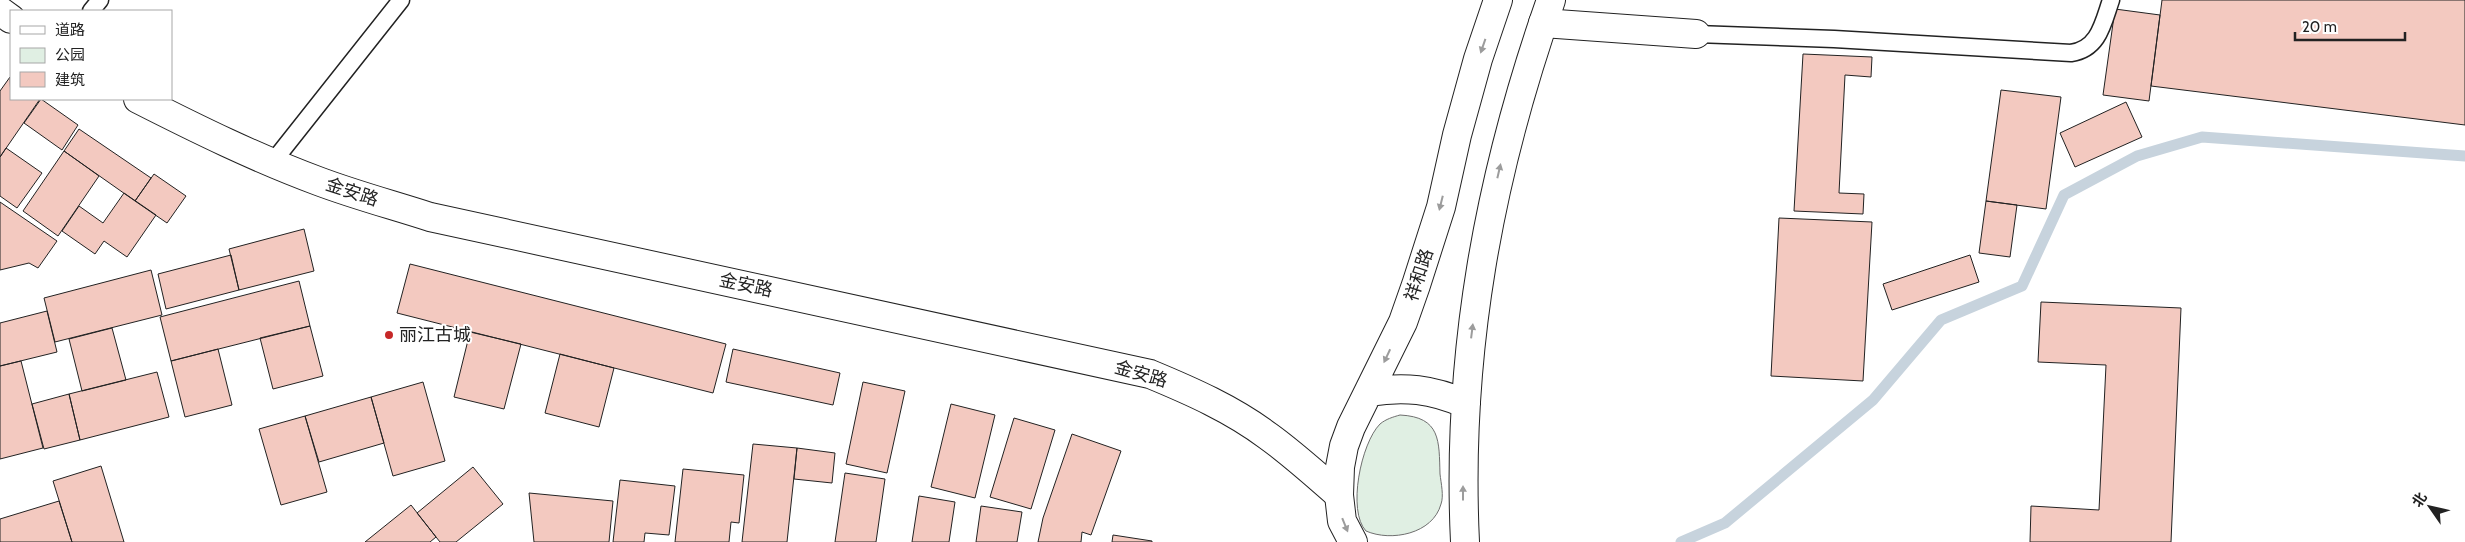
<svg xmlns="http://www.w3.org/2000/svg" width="2465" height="542" font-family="Cabin,'Noto Sans SC',sans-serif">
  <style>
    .green { fill: #e0efe3; stroke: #6f6f6f }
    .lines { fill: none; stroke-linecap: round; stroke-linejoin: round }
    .stream { stroke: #c7d3dd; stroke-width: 11 }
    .building { fill: #f3c9c0; stroke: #222 }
    .lane-casing { stroke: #222; stroke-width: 19 }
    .street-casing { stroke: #222; stroke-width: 30 }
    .highway-casing { stroke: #222; stroke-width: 30 }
    .lane { stroke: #fff; stroke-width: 16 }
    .street { stroke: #fff; stroke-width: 28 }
    .highway { stroke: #fff; stroke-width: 28 }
    .oneway { fill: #9c9c9c }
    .poi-dot { fill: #c62828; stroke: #fff; stroke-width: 2 }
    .labels { text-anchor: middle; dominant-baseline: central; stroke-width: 4; stroke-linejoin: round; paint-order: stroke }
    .street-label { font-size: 18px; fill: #222; stroke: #fff }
    .poi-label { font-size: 18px; fill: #222; stroke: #fff; text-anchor: start }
  </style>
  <rect width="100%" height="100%" fill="#fff"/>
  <path class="green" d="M1400,415C1441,417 1439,441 1440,474C1441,483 1444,496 1441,504C1433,534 1391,542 1366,531C1347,511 1361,443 1380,424C1386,419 1393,417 1400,415Z"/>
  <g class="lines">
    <path class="stream" d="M1681,542L1725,523L1873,400L1941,320L2022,286L2064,195L2137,156L2202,137L2465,156"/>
  </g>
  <path class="building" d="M2162,0H2465V125L2151,86Z
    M2115,9L2160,15L2149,101L2103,95Z
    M1803,54L1872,57L1871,77L1845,75L1839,193L1864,194L1863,214L1794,211Z
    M10,77L11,99H40L0,157V91Z
    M2001,90L2061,97L2046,209L1986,201Z
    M41,99L78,125L62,150L24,123Z
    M2126,102L2142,137L2075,167L2060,133Z
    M79,129L151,178L135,201L64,151Z
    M6,148L42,173L17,208L0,196V157Z
    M64,151L99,176L58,236L23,211Z
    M154,174L186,196L167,223L135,201Z
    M124,193L156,215L127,257L104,241L95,254L62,231L79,206L103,223Z
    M1986,201L2017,205L2010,257L1979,253Z
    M0,202L57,241L38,268L29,263L0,270Z
    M1779,218L1872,222L1863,381L1771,376Z
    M304,229L314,271L239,290L229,249Z
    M231,255L239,290L166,309L158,274Z
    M1970,255L1979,282L1892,310L1883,284Z
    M410,264L726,344L713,393L397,313Z
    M151,270L162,315L55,342L44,298Z
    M299,281L310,326L171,361L160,317Z
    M2041,302L2181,308L2171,542H2030L2031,506L2099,510L2106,365L2038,362Z
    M47,311L57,352L0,366V323Z
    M310,326L323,376L273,389L260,338Z
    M112,328L126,380L82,391L69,339Z
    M470,332L521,344L504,409L454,397Z
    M218,349L232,405L185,417L171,361Z
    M733,349L840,373L833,405L726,382Z
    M560,354L614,368L599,427L545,413Z
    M21,361L43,448L0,459V366Z
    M157,372L169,417L80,440L69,394Z
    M423,382L445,461L393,476L371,397Z
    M863,382L905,391L887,473L846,464Z
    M69,394L80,440L44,449L32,404Z
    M371,397L384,443L319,462L305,416Z
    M951,404L995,415L975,498L931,487Z
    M305,416L327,492L281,505L259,429Z
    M1014,418L1055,430L1031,509L990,497Z
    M1072,434L1121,451L1091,535L1082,532L1081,542H1038L1043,518Z
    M753,444L797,448L787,542H742Z
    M797,448L835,453L832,483L794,479Z
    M101,466L124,542H72L53,481Z
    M473,467L503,504L456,542H440L417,513Z
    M683,469L744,475L739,523L731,522L729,542H675Z
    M845,473L885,479L876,542H835Z
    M620,480L675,486L669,535L645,533L644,542H613Z
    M529,493L613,501L609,542H534Z
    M919,496L955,502L949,542H912Z
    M59,501L72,542H0V519Z
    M411,505L436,537L430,542H365Z
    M981,506L1022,512L1017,542H976Z
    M1113,535L1152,541V542H1112Z"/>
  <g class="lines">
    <defs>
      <path id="lane" d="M91,11L100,0
        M1696,34L1834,39L2071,53C2099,49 2103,23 2111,0
        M272,163L401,0"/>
      <path id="street" d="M0,11L11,19
        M1543,23L1696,34
        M138,99C197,129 256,158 318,181C355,195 393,205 430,217L1150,374C1191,391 1232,409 1268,436C1293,454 1316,475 1339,495"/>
      <path id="highway" d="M1369,392C1404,386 1432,389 1466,404
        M1353,542L1342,521L1339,495L1340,467L1344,446L1351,427L1403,322L1416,285L1441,207L1457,135L1478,59L1498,0
        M1465,542C1456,354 1489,176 1551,0"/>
    </defs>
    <use href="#lane" class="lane-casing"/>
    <use href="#street" class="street-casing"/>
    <use href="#highway" class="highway-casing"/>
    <use href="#lane" class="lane"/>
    <use href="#street" class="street"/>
    <use href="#highway" class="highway"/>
  </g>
  <defs><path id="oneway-solid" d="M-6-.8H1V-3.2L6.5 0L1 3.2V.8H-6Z" transform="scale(1.25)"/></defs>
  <g class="oneway">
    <use href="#oneway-solid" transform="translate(1483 46) rotate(109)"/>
    <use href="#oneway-solid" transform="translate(1499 171) rotate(-77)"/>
    <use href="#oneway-solid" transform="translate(1441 203) rotate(104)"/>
    <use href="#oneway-solid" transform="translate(1472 331) rotate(-83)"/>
    <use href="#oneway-solid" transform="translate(1387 356) rotate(115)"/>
    <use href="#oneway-solid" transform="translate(1463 493) rotate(-90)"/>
    <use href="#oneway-solid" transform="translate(1345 525) rotate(68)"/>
  </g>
  <circle class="poi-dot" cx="389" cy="335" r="5"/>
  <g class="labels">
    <g class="street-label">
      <text transform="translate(352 192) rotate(18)">金安路</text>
      <text transform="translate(1419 275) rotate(-72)">祥和路</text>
      <text transform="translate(746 285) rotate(12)">金安路</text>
      <text transform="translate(1141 374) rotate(16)">金安路</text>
    </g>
    <g class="poi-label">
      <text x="399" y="335">丽江古城</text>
    </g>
  </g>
  <rect x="10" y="10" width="162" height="90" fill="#ffffff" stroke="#a7a7a7"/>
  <rect x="20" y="26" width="25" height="8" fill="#ffffff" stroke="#a7a7a7"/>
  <text x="55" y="35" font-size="15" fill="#222222">道路</text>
  <rect x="20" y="48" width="25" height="15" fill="#e0efe3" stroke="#a7a7a7"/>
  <text x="55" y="60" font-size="15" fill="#222222">公园</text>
  <rect x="20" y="72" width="25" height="15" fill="#f3c9c0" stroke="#a7a7a7"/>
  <text x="55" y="85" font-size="15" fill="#222222">建筑</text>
  <g transform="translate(2430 507) rotate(304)" stroke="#ffffff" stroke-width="4" paint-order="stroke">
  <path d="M0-4L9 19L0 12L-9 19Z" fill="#222222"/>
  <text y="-8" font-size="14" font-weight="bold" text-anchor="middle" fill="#222222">北</text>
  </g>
  <path d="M2295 32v8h110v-8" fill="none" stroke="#222222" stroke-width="2.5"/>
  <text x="2302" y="32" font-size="15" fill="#222222" stroke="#ffffff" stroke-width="4" paint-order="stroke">20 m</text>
</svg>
